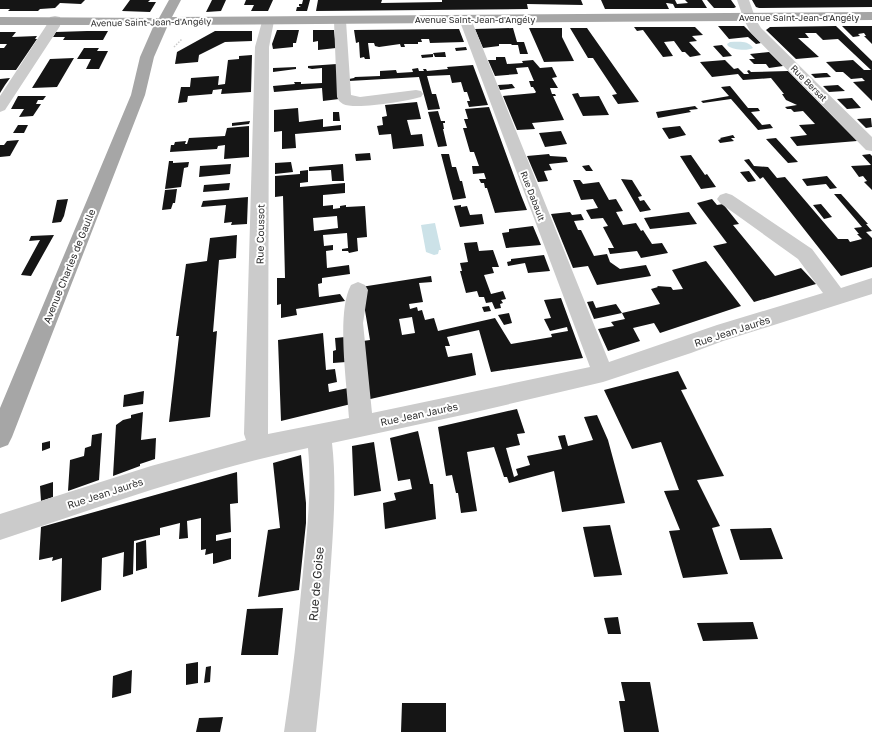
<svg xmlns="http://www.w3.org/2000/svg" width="872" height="732" font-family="'Golos Text',sans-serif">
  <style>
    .water { fill: #cce2e8 }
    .building { fill: #151515; fill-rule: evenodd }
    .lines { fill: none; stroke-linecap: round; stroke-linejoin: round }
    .path { stroke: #cbcbcb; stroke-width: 1.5; stroke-dasharray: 1.5 1.5; stroke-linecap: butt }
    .minor { fill: #cbcbcb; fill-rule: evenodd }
    .major { fill: #a6a6a6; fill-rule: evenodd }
    .labels { text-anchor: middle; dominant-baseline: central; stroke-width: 4; stroke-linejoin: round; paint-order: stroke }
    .far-street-label { font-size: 9px; fill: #2e2e2e; stroke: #fff }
    .street-label { font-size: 10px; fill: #2e2e2e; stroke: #fff }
    .near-street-label { font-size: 12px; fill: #2e2e2e; stroke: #fff }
  </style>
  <rect width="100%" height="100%" fill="#fff"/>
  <path class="water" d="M730,42C738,42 748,40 753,48C748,51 733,50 728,46L727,44Z
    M435,223L441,250H439L438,254L434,255L426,252L421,225Z"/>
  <path class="building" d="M0,0H85L81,4L60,3L55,8L40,9L38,11H8L10,9H0Z
    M130,0H150L148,2H156L150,12L122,11Z
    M212,0H226L221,11L206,12Z
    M246,0H273L268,11H251L254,5H244Z
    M303,0H310L307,11H296L297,7H301L299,6V4H302Z
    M318,0H382L381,3L442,2V0H581L583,5L527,4L528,9L316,11Z
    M601,0H675L677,4L688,3L685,0H702L707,8H675L673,4L667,3H666L669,9H605Z
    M707,0H731L736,7L734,8H714Z
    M752,0H872V7L759,8L756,7Z
    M718,26H744L761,43L756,44L748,37L729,39Z
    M836,26L872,61V101L853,82L865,81L862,78L851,79L843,72H836L826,62L853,60L864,70H871L838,39L823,40L816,33H805L809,38H798L819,57L796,59L766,30L770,27Z
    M842,26H872V44L864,36H866L864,33L858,34L860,36L853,37Z
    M634,27H695L703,35L692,36L697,41L689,42L701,55L690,57L685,52H682L674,41L664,42L673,56L663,57L643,30L637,31Z
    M513,28L517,42H524L528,54H520L518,45H512L511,44H499V46L483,48L475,29Z
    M529,28H562V37L574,61L544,62Z
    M570,28H587L639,102L618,104L612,95L617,94L593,58H588Z
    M459,29L464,42L430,43L429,39H421L422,42H418V44H404L405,47H401L400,44L379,47L375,46L374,43H368L370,59H365L364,57L360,58L359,42L356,43L354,30Z
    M277,30H299L296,43H293V47L273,49L272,44Z
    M313,30H334L336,48L318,50V41L313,42Z
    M87,31H108L103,40H63L65,37H53L56,32Z
    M215,31H252V41L225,42L199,55L198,62L175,64L177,52Z
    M0,32H16L12,37L37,36L35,39H37L16,70H0V48H4L7,44H0Z
    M722,45L732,56L723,57L713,46Z
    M466,47L467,50L456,51L455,48Z
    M84,48H99L97,51H108L99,69H86L91,59H77Z
    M445,52L446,57H435L433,53Z
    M769,52L783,66L769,68L766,64H754L749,59H755L750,54Z
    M433,54V57L422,58L421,55Z
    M252,55L251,92L221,94L222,89L213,90L212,94L188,96L187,102L178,103L181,87H190L191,78L219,76L218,85L225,84L228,60L239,59V56Z
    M496,57H505L507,64L523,63L522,61L533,60L540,68L552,67L557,77L552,78L558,88H550L552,94H555L556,96H553L564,120L532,123L535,129L517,130L503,96L535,93L536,92L533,87H531L529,81H534L528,67L516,68L518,74L495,76L488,60H496Z
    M74,58L57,87L32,88L50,59Z
    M725,60L734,69L738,68L744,74H749L747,71L749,70L751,72L788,71L857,141L797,146L790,137L807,135L799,125L815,124L803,111L794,112L791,109H787L785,107L797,105L786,100L782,94H784L771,78L743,80L738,74L712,77L700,62Z
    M337,64L339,99L323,101L322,88L274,92L273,86L295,84L294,82H301V84L322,83V68L312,69L308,68V66Z
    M473,65L488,105L469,107L467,101H470L467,92H464L461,82L452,83L450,75L427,76L432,94H436L440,109L428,110L419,77L349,81V79L354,78L355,77L380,76V71L396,70L397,73L413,72L412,69L418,68L419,71H424L423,69H426L427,71L448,69L447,67Z
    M296,67V69L273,72V68Z
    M824,73H827L831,77L815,78L811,74Z
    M10,78L5,85L0,93V79Z
    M512,84L515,88L500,90L498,85Z
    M838,85L845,91L829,92L823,86Z
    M730,86L748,108H758L760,111L751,112L762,125L770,124L773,128L758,130L731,99L703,103L701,101L729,96L721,87Z
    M578,93L580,97L599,96L609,115L583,116L572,94Z
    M18,96H46L43,100H38L36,104H41L33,116L19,117L24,109H11Z
    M852,98L861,108L847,109L837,99Z
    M417,102L421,119L407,120L411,135L422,134L424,146L393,149L391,134L379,135L377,126L383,125L382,117L387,116L385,105Z
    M695,106L698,109L689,110L691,112L658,118L656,112Z
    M489,107L521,195L527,210L495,213L487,188H485L484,183H481L479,179H486L484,173L473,174L472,166H479L474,152H470L463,128H467L464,119H468L465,109Z
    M298,108L299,122L323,119V127L341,125V130L295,134L296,148L282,149V131L274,132V110Z
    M438,111L441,121H445V123H443L444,129H443L447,146L438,147L428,112Z
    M333,112H339L340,121H333Z
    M871,118L872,127L866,128L857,119Z
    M250,121L249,124L232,126V123Z
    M18,125H28L24,133H13Z
    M249,126V157L224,159L225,145L218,146L217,149L170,152L171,145H174L175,142L186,141L185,144H187L189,138L225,136L227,128Z
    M680,126L686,135L669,139L662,128Z
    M561,131L567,144L545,147L539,133Z
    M733,135L735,138H731L734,141L720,143L718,140L721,139L720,138Z
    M776,138L798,162L788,163L766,139Z
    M19,140L10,156L0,157V145H4L7,141Z
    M370,153L371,160L356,161L355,154Z
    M441,154H449L452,167H456L460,181H462L466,198L453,200Z
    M549,154L550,156L566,157L568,162L549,164L552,170L544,171L548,181L538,182L527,156Z
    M870,154L872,156V190L864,182L867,181L863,176L859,177L851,166L871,165L862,155Z
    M691,155L705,175L707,174L716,187L701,189L680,156Z
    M749,159L754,166L768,167L777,178L785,177L838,239H848L850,242L862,239L857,234H859L854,228L862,227L834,194H841L868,224H866L872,231L866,232L872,238V267L841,276L763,177L760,179L744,160Z
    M169,161H173V163L189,162L188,167L184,168L181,187L165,189Z
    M291,162L293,172L275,174V163Z
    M231,164L230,174L199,177L200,166Z
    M343,164L344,181H332L331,170L309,171V167Z
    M589,165L593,171H586L582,166Z
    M308,170V182L300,183V187L345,183V193L323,195V206L333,205V209L340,208V206L346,205V207L365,206L367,237L357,238L358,251L349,253L348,251H342V249L348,248L347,233L323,235L324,246L333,245V250L326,251L327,268L349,265L350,274L322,278V283L318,284L319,297L340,294L345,301L296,309L297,315L281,318V304L277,305V278H285L283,196L275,197V176L300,174V171ZM337,216L338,228L314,231L313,218Z
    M749,171L756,181L748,182L740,172Z
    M827,176L837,188L830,189L826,184L807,186L802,179Z
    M621,179L632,180L642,196L638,197L640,201L644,200L651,210L640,212Z
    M573,180H580L583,184L599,182L609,200L616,199L623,211L616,212L623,225L636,223L641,231L643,230L652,244L662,243L668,253L641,258L637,251L610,254L608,248H614L603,227L608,226L603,218L591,219L586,210L598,208L593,199L581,200Z
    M230,183L229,190L203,192L204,185Z
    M177,189L175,203H173L171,209L162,210L165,190Z
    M248,197L247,224L231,225L232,222L224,223L226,205L201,207L203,201Z
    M68,199L64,216L61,222L52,223L57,200Z
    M712,199L717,205L723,204L739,224L733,225L775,276L801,268L816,284L754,302L713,246L727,243L697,203Z
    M821,204L832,217L824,219L813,205Z
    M461,205V207L467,206L470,215L482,214L484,224L460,227L454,206Z
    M570,212L572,215L581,214L584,220L574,221L578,230H581L594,256L607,254L610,262L620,269L646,265L651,276L597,285L588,266L573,268L551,214Z
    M689,212L697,224L650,229L644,218Z
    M533,226L541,245L506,248L502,233L509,232V229Z
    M54,235L31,276L21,275L40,240L29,241L31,236Z
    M237,235L236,258L219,260L213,332L217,331L210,417L169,422L179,336H176L186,264L207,261L210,238Z
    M477,242L479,251L493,250L499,267H492L494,273L484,275L491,294L503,291L506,299L501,300L503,303L500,304L501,308L495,309L492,302L486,303L484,297H479L477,291L466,293L460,271H462L460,263L468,262L464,243Z
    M544,255L550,271L528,273L525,263L508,266L507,262L511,261V259Z
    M706,261L741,306L660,333L654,323L633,328L640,341L608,351L598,329L614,326L611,322L625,319L622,313L660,304L651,289L658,287L657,286L671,287L673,290L683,289L672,270Z
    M431,276L432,282L419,283L423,302L409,304L410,309L417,307L418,311L422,310L425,320L434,318L438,331L495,318L511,344L552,337L551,334L568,331L567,327L550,331L544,319L551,318L544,300L561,298L583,358L491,372L479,330L447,337L450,346H445L448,357L472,353L476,375L366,400L363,341L370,340L361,287ZM412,317L415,333L402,335L399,319Z
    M593,301L596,308L616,304L622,313L594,319L587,302Z
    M489,306L491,311L484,312L482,307Z
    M509,313L512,323L504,325L498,315Z
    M323,333L326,370L335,369L337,382L328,384L329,392L348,388L351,404L281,421L278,340Z
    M345,337L346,362L333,363V351L336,350L335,338Z
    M678,371L687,389L681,390L724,476L697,480L720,526L712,528L728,574L683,578L669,531L680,530L664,491L679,490L661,442L632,449L604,390Z
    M144,391L143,404L123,407L124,395Z
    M517,409L525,433L517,434L520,445L506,448L514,477L518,475L516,469L530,465L527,456L562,449L558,436L565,435L568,446L593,440L584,417L597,415L608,440L625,503L562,512L554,471L509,483L507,477H504L494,447L467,452L477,511L461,513L458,493H456L452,475L446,476L438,427Z
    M143,412L141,440L156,438L155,459L140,464V466L113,476L116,425L123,420L131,418V415Z
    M418,431L430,484H433L436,519L385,529L383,503L396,500L394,493L412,489L410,479L398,481L390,438Z
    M102,433L99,480L68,491L70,460L84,456L85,448L91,446L92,435Z
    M50,441V448L42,451V443Z
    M374,442L381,491L354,496L352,446Z
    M301,455L306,503V523L299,590L258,597L268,530L280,528L273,463Z
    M237,472L238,503L230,504L231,532L216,535V541L231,538V559L213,564V553L205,555L206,549L201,550V518L187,521L188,538L179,539L180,523L160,528V535L134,541L133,574L123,577L124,552L102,558L101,590L61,602L62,558L52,561L53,557L39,560L41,527Z
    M53,482V497L41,501L40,486Z
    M610,525L622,575L594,577L583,527Z
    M771,528L783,559L740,560L730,529Z
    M146,540L147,568L136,571V543Z
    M283,608L278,655H241L247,609Z
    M618,617L621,634H608L604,618Z
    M753,622L758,639L703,641L697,623Z
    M198,662V683L186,685V664Z
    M211,666L210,682L204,683L206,667Z
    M132,670L131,693L112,698L113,676Z
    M621,682H650L659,732H624L619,701H625Z
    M402,703H446V732H401Z
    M223,717L220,732H196L199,718Z"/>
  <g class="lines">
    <path class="path" d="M174,47L182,39"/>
    <path class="minor" d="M737,0H749L756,20L761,28L872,137V151L866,150L751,33L744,20Z
      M465,15L470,16L471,19L609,362L717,325L823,293L798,259L720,203L717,199L720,195L726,193L732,195L812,249L841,288L872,278V294L723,341L691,353L603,382L467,414L332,443C337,487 333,532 330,577C326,629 322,680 316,732H284C292,679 298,626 303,572C307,531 312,489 308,448C203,470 102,506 0,540V514L151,466L246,440L244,434L255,47L263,18H273L274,21L269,47L268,434L349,418C347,385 336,312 351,285L358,282L365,285L368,290L363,323L372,413L590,367L459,19L460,16Z
      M55,16L60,17L61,20L60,26L5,110L0,112V96L46,26L50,17Z
      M340,17L345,18L346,21L351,95L360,97L416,90L421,91L423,94L421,97C407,101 355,110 343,104C340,102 338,100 337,97L334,21L335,18Z"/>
    <path class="major" d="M169,0H181L172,17L872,12V20L168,25L154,57L145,95L12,437L8,445L0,448V408L131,95L140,57L154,25H0V17L159,18Z"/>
  </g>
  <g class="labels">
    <g class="far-street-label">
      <text x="799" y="17">Avenue Saint-Jean-d'Angély</text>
      <text x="475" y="19">Avenue Saint-Jean-d'Angély</text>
      <text transform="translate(151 22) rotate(-1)">Avenue Saint-Jean-d'Angély</text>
      <text transform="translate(809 83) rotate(45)">Rue Bersat</text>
      <text transform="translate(533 196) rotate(69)">Rue Dabault</text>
    </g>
    <g class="street-label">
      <text transform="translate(260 234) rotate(-89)">Rue Coussot</text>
      <text transform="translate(69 266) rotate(-68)">Avenue Charles de Gaulle</text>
      <text transform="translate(732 331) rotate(-18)">Rue Jean Jaurès</text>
      <text transform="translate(419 414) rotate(-12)">Rue Jean Jaurès</text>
      <text transform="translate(105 493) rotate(-18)">Rue Jean Jaurès</text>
    </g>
    <g class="near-street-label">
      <text transform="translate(316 584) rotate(-85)">Rue de Goise</text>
    </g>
  </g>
</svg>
